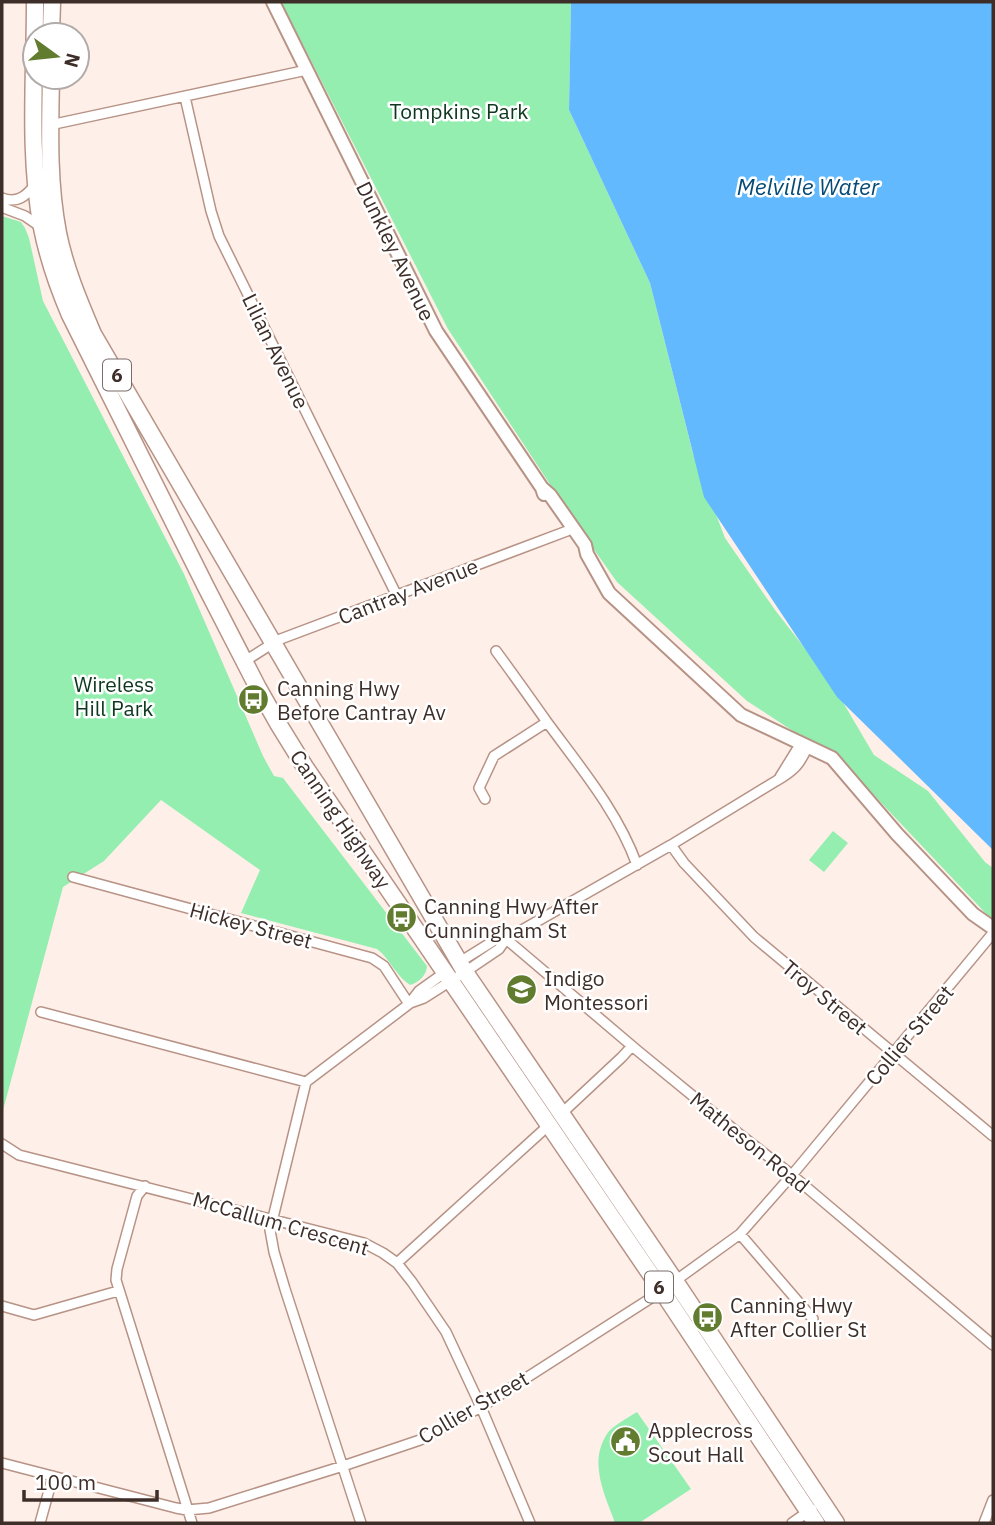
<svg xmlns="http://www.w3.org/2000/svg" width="995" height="1525" font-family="'IBM Plex Sans',sans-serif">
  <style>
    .green { fill: #94eeb0 }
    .water { fill: #62b9fd }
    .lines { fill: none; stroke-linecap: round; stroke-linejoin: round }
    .street-casing { stroke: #b79386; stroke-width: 12 }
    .secondary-casing { stroke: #b79386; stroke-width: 16 }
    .highway-casing { stroke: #b79386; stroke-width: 19 }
    .street { stroke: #fff; stroke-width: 9 }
    .secondary { stroke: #fff; stroke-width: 12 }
    .highway { stroke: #fff; stroke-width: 16 }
    .labels { text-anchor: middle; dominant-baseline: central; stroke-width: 5; stroke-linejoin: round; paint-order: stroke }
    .shield { fill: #fff; stroke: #776d69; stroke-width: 2 }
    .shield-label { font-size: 19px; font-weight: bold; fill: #3d2e29 }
    .park-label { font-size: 21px; fill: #0e371f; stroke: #fff }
    .street-label { font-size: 21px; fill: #3d2e29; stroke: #fff }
    .poi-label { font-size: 21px; fill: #3d2e29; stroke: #fff; text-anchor: start }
    .water-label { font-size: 23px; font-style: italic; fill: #054b76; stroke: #fff }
  </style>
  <rect width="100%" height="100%" fill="#ffefe9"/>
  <path class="green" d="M281,2H571L569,110L650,283L693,454L725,538L775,610L831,682L874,755L928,791L985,862L993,868V921L851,771L822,750L747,701L617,582L578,527L448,329Z
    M2,216L21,222L25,228L29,238L43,301L184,574L263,756L274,776L283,778L427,966C427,975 418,983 410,985C396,976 390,959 377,949L241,913L260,870L161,800L104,861L63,887L2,1114Z
    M833,831L848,843L824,872L809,860Z
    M637,1412L691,1489L639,1523H615C605,1495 588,1463 607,1434C611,1427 629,1417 637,1412Z"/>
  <path class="water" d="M571,2H993V850L837,697L704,497L650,283L569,110Z"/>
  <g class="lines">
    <defs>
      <path id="street" d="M185,97L211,211L219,236L397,596
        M50,125L307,70
        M2,198C17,204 26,196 35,185
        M2,204L4,208L25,216L41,227
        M496,651C513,674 530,698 547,722C580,767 618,812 637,865
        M245,661L278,640L567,531L572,527
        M780,777L801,743
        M485,799L479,788L494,756L547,722
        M671,845L684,863L754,937L993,1136
        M73,877L372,958L384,966L409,1004
        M506,939L638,1051L738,1133L792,1175L993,1345
        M458,963L495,940L506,939L671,845L776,781C794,771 800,764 808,746
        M410,1003L424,998L465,972L499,949L506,939
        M41,1012L306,1082
        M561,1114L622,1057L632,1046
        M2,1144L19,1155L364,1243L383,1253L397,1263L412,1282L446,1332L481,1407L530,1523
        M145,1186L137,1196L117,1269L116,1280L192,1523
        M740,1234L813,1319
        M397,1263L549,1125
        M675,1281L740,1234L792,1175L993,933
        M2,1306L34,1315L118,1291
        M2,1463L176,1508L187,1510L209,1508L343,1466L420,1440L481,1407L662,1291
        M40,1523L53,1476
        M361,1523L285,1289L274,1252L270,1230L306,1082L409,1004L419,991L447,971
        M792,1523L812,1509
        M984,1523L993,1500"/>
      <path id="secondary" d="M273,2L436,331L542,488L544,494
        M542,488L550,495L585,545L587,554L609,593L741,715L832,758L897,834L973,914L993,928"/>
      <path id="highway" d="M35,2C35,77 28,154 42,228C48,258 58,287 70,315L206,587L258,688L279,725L305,767L662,1291L816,1523
        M51,35L52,2
        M51,77C50,129 48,181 58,233C65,268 79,301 93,334L465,972L675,1281L836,1523"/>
    </defs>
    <use href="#street" class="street-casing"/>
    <use href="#secondary" class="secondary-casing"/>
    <use href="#highway" class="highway-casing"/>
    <use href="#street" class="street"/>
    <use href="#secondary" class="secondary"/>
    <use href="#highway" class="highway"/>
  </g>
  <defs>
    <symbol id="bus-disc" viewBox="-11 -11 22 22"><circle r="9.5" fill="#627c2f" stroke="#fff"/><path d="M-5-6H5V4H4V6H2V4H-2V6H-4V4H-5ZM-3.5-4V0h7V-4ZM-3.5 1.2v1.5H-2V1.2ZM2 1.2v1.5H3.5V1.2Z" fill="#fff"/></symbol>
    <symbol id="school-disc" viewBox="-11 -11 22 22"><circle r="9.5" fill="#627c2f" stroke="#fff"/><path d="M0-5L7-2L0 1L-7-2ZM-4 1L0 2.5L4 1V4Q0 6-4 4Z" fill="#fff"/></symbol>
    <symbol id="civic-disc" viewBox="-11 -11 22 22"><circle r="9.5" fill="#627c2f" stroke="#fff"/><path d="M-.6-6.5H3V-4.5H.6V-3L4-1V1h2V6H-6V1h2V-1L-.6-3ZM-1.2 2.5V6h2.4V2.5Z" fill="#fff"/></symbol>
  </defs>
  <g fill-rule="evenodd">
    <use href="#bus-disc" x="236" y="682" width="35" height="35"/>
    <use href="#bus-disc" x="384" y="900" width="35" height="35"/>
    <use href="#school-disc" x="504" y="972" width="35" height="35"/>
    <use href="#bus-disc" x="690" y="1300" width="35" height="35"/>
    <use href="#civic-disc" x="608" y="1424" width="35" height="35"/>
  </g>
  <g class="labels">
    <g class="shield">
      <rect x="103" y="359.5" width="28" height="31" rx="5"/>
      <rect x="645" y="1271.5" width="28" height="31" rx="5"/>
    </g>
    <g class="shield-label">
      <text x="117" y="375">6</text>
      <text x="659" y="1287">6</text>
    </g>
    <g class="park-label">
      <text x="459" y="111">Tompkins Park</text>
      <text x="114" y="684">Wireless<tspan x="114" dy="24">Hill Park</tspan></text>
    </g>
    <g class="street-label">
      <text transform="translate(396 251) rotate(64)">Dunkley Avenue</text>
      <text transform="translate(276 351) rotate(64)">Lilian Avenue</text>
      <text transform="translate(408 591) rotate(-21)">Cantray Avenue</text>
      <text transform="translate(341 819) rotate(56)">Canning Highway</text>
      <text transform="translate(251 925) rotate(15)">Hickey Street</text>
      <text transform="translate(825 997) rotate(40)">Troy Street</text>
      <text transform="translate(909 1035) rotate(-50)">Collier Street</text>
      <text transform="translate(750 1142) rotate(39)">Matheson Road</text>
      <text transform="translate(281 1223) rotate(16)">McCallum Crescent</text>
      <text transform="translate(473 1407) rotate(-30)">Collier Street</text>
    </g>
    <g class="poi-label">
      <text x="277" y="688">Canning Hwy<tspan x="277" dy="24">Before Cantray Av</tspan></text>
      <text x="424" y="906">Canning Hwy After<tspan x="424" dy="24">Cunningham St</tspan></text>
      <text x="544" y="978">Indigo<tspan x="544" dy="24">Montessori</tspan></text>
      <text x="730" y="1305">Canning Hwy<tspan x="730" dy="24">After Collier St</tspan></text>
      <text x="648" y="1430">Applecross<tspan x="648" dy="24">Scout Hall</tspan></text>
    </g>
    <g class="water-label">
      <text x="808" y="186">Melville Water</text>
    </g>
  </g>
  <rect width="995" height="1525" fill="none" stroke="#3d2e29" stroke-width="7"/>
  <g transform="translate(56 56) rotate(105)"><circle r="33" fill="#ffffff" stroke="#b1aba9" stroke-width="2"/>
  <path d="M0-5L12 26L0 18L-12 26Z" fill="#627c2f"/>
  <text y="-10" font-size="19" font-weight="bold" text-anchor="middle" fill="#3d2e29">N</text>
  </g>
  <path d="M24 1490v10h133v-10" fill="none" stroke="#3d2e29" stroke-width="3.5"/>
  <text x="35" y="1490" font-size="21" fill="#3d2e29" stroke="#ffffff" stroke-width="5" paint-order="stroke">100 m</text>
</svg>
